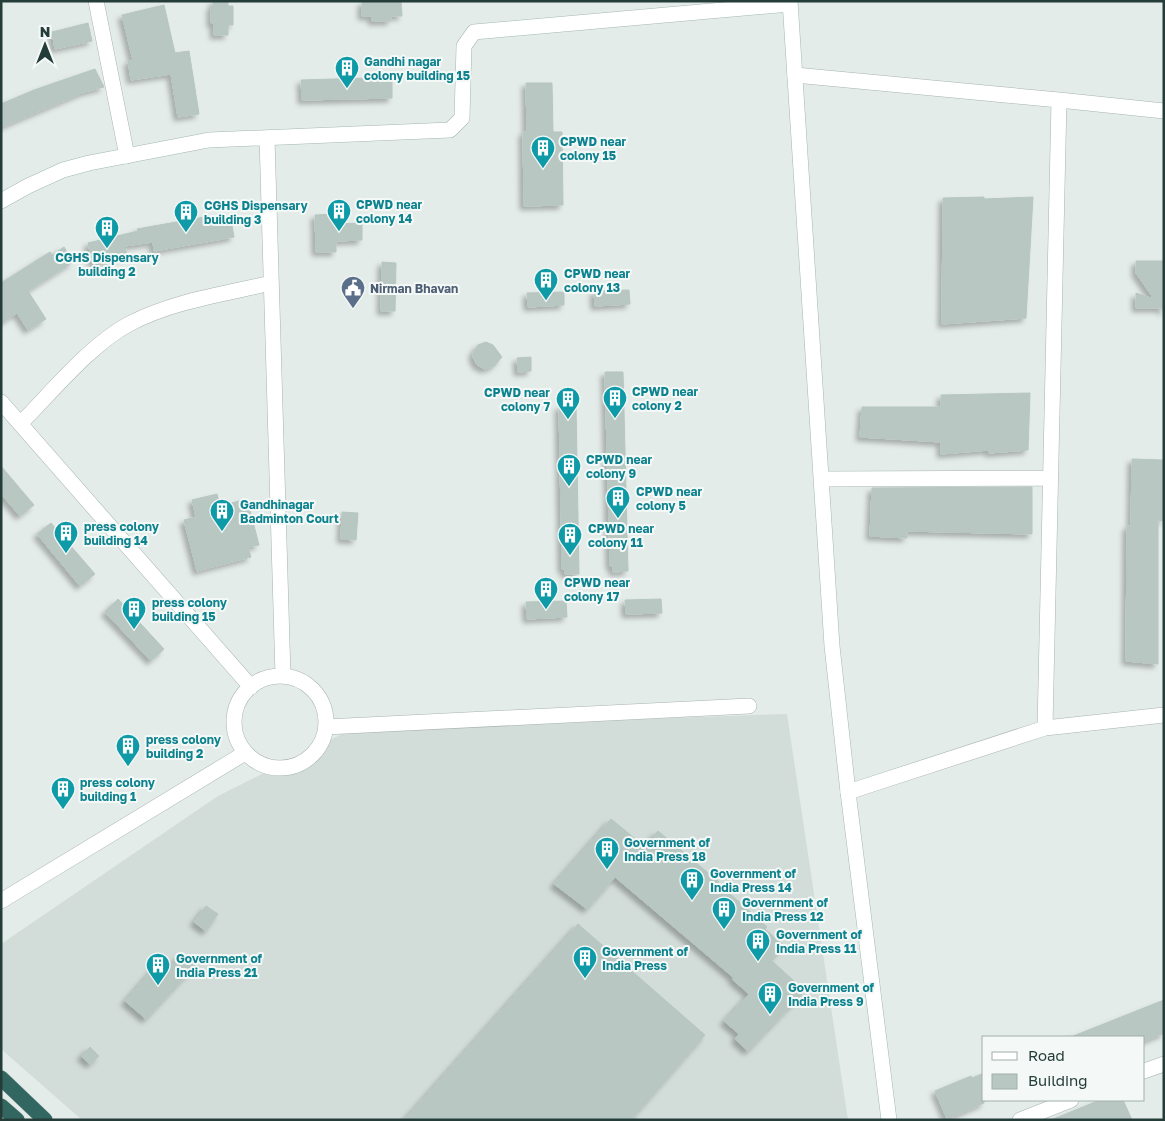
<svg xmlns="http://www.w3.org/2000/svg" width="1165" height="1121" font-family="'Golos Text',sans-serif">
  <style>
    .built { fill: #d2dcd9 }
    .building { fill: #b9c7c3; stroke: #b7c6c1; filter: url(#shadow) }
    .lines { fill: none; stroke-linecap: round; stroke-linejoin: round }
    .street-casing { stroke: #a7b4b1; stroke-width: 16 }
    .secondary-casing { stroke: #a3b8b2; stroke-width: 16 }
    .highway-casing { stroke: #c2c9c8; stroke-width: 16 }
    .street { stroke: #fff; stroke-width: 15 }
    .secondary { stroke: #fff; stroke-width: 15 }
    .highway { stroke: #326761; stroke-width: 15 }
    .labels { text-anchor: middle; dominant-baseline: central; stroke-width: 4; stroke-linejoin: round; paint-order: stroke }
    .culture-label { font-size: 12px; font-weight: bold; fill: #0d838f; stroke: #f4f9f7; text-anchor: start }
    .service-label { font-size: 12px; font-weight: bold; fill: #4e5e75; stroke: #f4f9f7; text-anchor: start }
  </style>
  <defs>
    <filter id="shadow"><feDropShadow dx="-4" dy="4" stdDeviation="2.5" flood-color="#0004"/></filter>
  </defs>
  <rect width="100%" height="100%" fill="#e4ece9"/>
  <path class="built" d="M787,714L848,1120H82L1,1049V944L218,796L352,729Z"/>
  <path class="building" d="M213,1H228V6H233V25H228V35H214V24L211,23V7L213,6Z
    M374,1H401L402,16H391V21H372V16H362V2Z
    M164,5L175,53L189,51L199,114L178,117L171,74L131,80L128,61L133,60L122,15Z
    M88,23L92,41L55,49L52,32Z
    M95,69L104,87L84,92L1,127V104L34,90Z
    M367,78V80H392V98L302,100L301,80Z
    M526,83H552L553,132H562L563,205L524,206L523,132H527Z
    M984,197V199L1033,197L1026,318L942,324L943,198Z
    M336,214L337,224L362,223V240L336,241V252H316L315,215Z
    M210,216L211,224L231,220L234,237L154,251L153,242L125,246L127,255L93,264L88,243L138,231L137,229Z
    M64,247L73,262L28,291L46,319L28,330L17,313L1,323V283L50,252L52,255Z
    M1136,261H1164V312L1161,308H1136V293L1154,299L1136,273Z
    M382,262L396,263L395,311H381Z
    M629,290L630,304L595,306L594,291Z
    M564,292V305L528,307L527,293Z
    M486,342L493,345L502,357L494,366L485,369L477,365L473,357V353L478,345Z
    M531,357V371L518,372L517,358Z
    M605,372H623L628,571L613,572V566H610Z
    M1030,393L1028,450L989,453V450L941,454V442L860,437L862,407H941V395Z
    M559,406H576L579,574H565V569H562Z
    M1132,459L1163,460V521L1158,520V664L1126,661L1127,526H1131Z
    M1,466L34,505L20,516L1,494Z
    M1032,487V534L907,531V538L870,536L872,488Z
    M217,494L220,506L247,499L259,545L248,547L251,557L197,571L184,520L196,517L192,500Z
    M342,512L358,513L356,540L341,539Z
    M51,523L95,574L80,586L37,534Z
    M118,599L164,649L151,661L105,612Z
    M661,599L662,613L626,614L625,600Z
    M566,601L567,617L527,619L526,602Z
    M611,819L644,846L658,831L719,882L718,883L767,927L765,929L784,946L771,960L805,991L748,1051L735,1039L739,1034L724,1021L749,994L732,979L734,978L615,877L587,909L554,884Z
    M206,906L218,914L206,931L194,922Z
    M578,924L705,1035L631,1120H404Z
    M182,953L196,965L146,1019L125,1001L158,963L167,970Z
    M1164,1000V1033L1144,1041V1037H1071Z
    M90,1047L99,1056L90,1064L81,1056Z
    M984,1073V1103L947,1119L935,1091L971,1076L972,1078Z
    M1100,1100H1123L1132,1120H1051Z"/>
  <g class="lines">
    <defs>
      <path id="street" d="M96,1L127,156
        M795,75L1059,100L1045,728L848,792
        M1059,100L1164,111
        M267,138L283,676
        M1,402L251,687
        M20,424C51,393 91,344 129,324C173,301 224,294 271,283
        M822,479L1050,478
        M234 722a46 46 0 1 1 92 0a46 46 0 1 1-92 0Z
        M326,727L749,706
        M1045,728L1164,715
        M1,901L245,753
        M1144,1071L1164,1064
        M1020,1120L1071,1100"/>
      <path id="secondary" d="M790,1L832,646L848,792L889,1120
        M1,201L28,186L63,170L89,163L209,140L450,130L462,118L464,46L474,32L790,4"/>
      <path id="highway" d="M1,1078L45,1120
        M1,1106L17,1120"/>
    </defs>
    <use href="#street" class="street-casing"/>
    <use href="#secondary" class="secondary-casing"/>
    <use href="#highway" class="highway-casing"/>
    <use href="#street" class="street"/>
    <use href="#secondary" class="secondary"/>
    <use href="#highway" class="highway"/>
  </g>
  <defs>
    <symbol id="building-pin" viewBox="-11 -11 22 30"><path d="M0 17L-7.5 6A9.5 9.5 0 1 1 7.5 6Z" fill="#0f9aa8" stroke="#f4f9f7"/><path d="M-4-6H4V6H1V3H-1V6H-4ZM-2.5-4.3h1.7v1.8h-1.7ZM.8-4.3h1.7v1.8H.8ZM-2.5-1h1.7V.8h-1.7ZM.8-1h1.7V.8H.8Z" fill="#fff"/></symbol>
    <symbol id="civic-pin" viewBox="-11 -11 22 30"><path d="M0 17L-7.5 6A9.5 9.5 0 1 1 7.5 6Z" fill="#5c6f8a" stroke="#f4f9f7"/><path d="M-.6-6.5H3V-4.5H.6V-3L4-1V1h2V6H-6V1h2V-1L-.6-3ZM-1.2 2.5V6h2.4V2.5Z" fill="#fff"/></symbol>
  </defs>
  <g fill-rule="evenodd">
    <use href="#building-pin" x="333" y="54" width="28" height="38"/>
    <use href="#building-pin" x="529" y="134" width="28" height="38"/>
    <use href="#building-pin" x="325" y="197" width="28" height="38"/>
    <use href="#building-pin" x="172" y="198" width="28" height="38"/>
    <use href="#building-pin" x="93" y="214" width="28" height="38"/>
    <use href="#building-pin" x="532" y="266" width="28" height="38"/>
    <use href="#civic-pin" x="339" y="274" width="28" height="38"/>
    <use href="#building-pin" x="601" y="384" width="28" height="38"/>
    <use href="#building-pin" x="554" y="385" width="28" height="38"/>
    <use href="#building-pin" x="555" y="452" width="28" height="38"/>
    <use href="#building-pin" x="604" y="484" width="28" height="38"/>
    <use href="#building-pin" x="208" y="497" width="28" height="38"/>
    <use href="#building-pin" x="52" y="519" width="28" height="38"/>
    <use href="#building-pin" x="556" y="521" width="28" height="38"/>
    <use href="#building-pin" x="532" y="575" width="28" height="38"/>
    <use href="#building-pin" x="120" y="595" width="28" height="38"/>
    <use href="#building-pin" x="114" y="732" width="28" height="38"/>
    <use href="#building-pin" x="49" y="775" width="28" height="38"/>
    <use href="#building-pin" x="593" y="835" width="28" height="38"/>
    <use href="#building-pin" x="678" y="866" width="28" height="38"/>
    <use href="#building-pin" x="710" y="895" width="28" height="38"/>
    <use href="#building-pin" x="744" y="927" width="28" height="38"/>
    <use href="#building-pin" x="571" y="944" width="28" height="38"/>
    <use href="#building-pin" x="144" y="951" width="28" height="38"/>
    <use href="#building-pin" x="756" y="980" width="28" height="38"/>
  </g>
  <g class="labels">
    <g class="culture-label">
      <text x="364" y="61">Gandhi nagar<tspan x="364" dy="14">colony building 15</tspan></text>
      <text x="560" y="141">CPWD near<tspan x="560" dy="14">colony 15</tspan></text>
      <text x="356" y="204">CPWD near<tspan x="356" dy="14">colony 14</tspan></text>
      <text x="204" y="205">CGHS Dispensary<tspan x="204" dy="14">building 3</tspan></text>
      <text x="107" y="257" text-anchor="middle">CGHS Dispensary<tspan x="107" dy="14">building 2</tspan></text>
      <text x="564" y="273">CPWD near<tspan x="564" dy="14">colony 13</tspan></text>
      <text x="632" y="391">CPWD near<tspan x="632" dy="14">colony 2</tspan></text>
      <text x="550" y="392" text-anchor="end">CPWD near<tspan x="550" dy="14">colony 7</tspan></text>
      <text x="586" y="459">CPWD near<tspan x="586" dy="14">colony 9</tspan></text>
      <text x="636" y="491">CPWD near<tspan x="636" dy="14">colony 5</tspan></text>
      <text x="240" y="504">Gandhinagar<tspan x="240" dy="14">Badminton Court</tspan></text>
      <text x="84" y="526">press colony<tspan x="84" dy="14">building 14</tspan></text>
      <text x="588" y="528">CPWD near<tspan x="588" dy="14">colony 11</tspan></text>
      <text x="564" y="582">CPWD near<tspan x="564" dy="14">colony 17</tspan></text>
      <text x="152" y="602">press colony<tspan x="152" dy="14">building 15</tspan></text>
      <text x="146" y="739">press colony<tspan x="146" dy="14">building 2</tspan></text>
      <text x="80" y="782">press colony<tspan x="80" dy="14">building 1</tspan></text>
      <text x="624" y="842">Government of<tspan x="624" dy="14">India Press 18</tspan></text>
      <text x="710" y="873">Government of<tspan x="710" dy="14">India Press 14</tspan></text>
      <text x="742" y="902">Government of<tspan x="742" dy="14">India Press 12</tspan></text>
      <text x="776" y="934">Government of<tspan x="776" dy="14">India Press 11</tspan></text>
      <text x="602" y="951">Government of<tspan x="602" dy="14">India Press</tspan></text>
      <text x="176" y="958">Government of<tspan x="176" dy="14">India Press 21</tspan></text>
      <text x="788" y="987">Government of<tspan x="788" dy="14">India Press 9</tspan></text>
    </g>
    <g class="service-label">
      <text x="370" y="288">Nirman Bhavan</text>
    </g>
  </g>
  <rect width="1165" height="1121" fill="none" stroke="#243d39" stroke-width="5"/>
  <rect x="982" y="1036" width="162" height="65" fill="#f4f9f7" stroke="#a1aeab"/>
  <rect x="992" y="1052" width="25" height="8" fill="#ffffff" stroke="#a1aeab"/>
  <text x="1028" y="1061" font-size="15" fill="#243d39">Road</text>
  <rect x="992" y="1074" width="25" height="15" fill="#b9c7c3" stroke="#a1aeab"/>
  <text x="1028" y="1086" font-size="15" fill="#243d39">Building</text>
  <g transform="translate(45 45)" stroke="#f4f9f7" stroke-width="4" paint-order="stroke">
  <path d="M0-4L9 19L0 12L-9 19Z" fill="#243d39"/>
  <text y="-8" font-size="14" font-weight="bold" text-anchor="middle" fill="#243d39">N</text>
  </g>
</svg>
